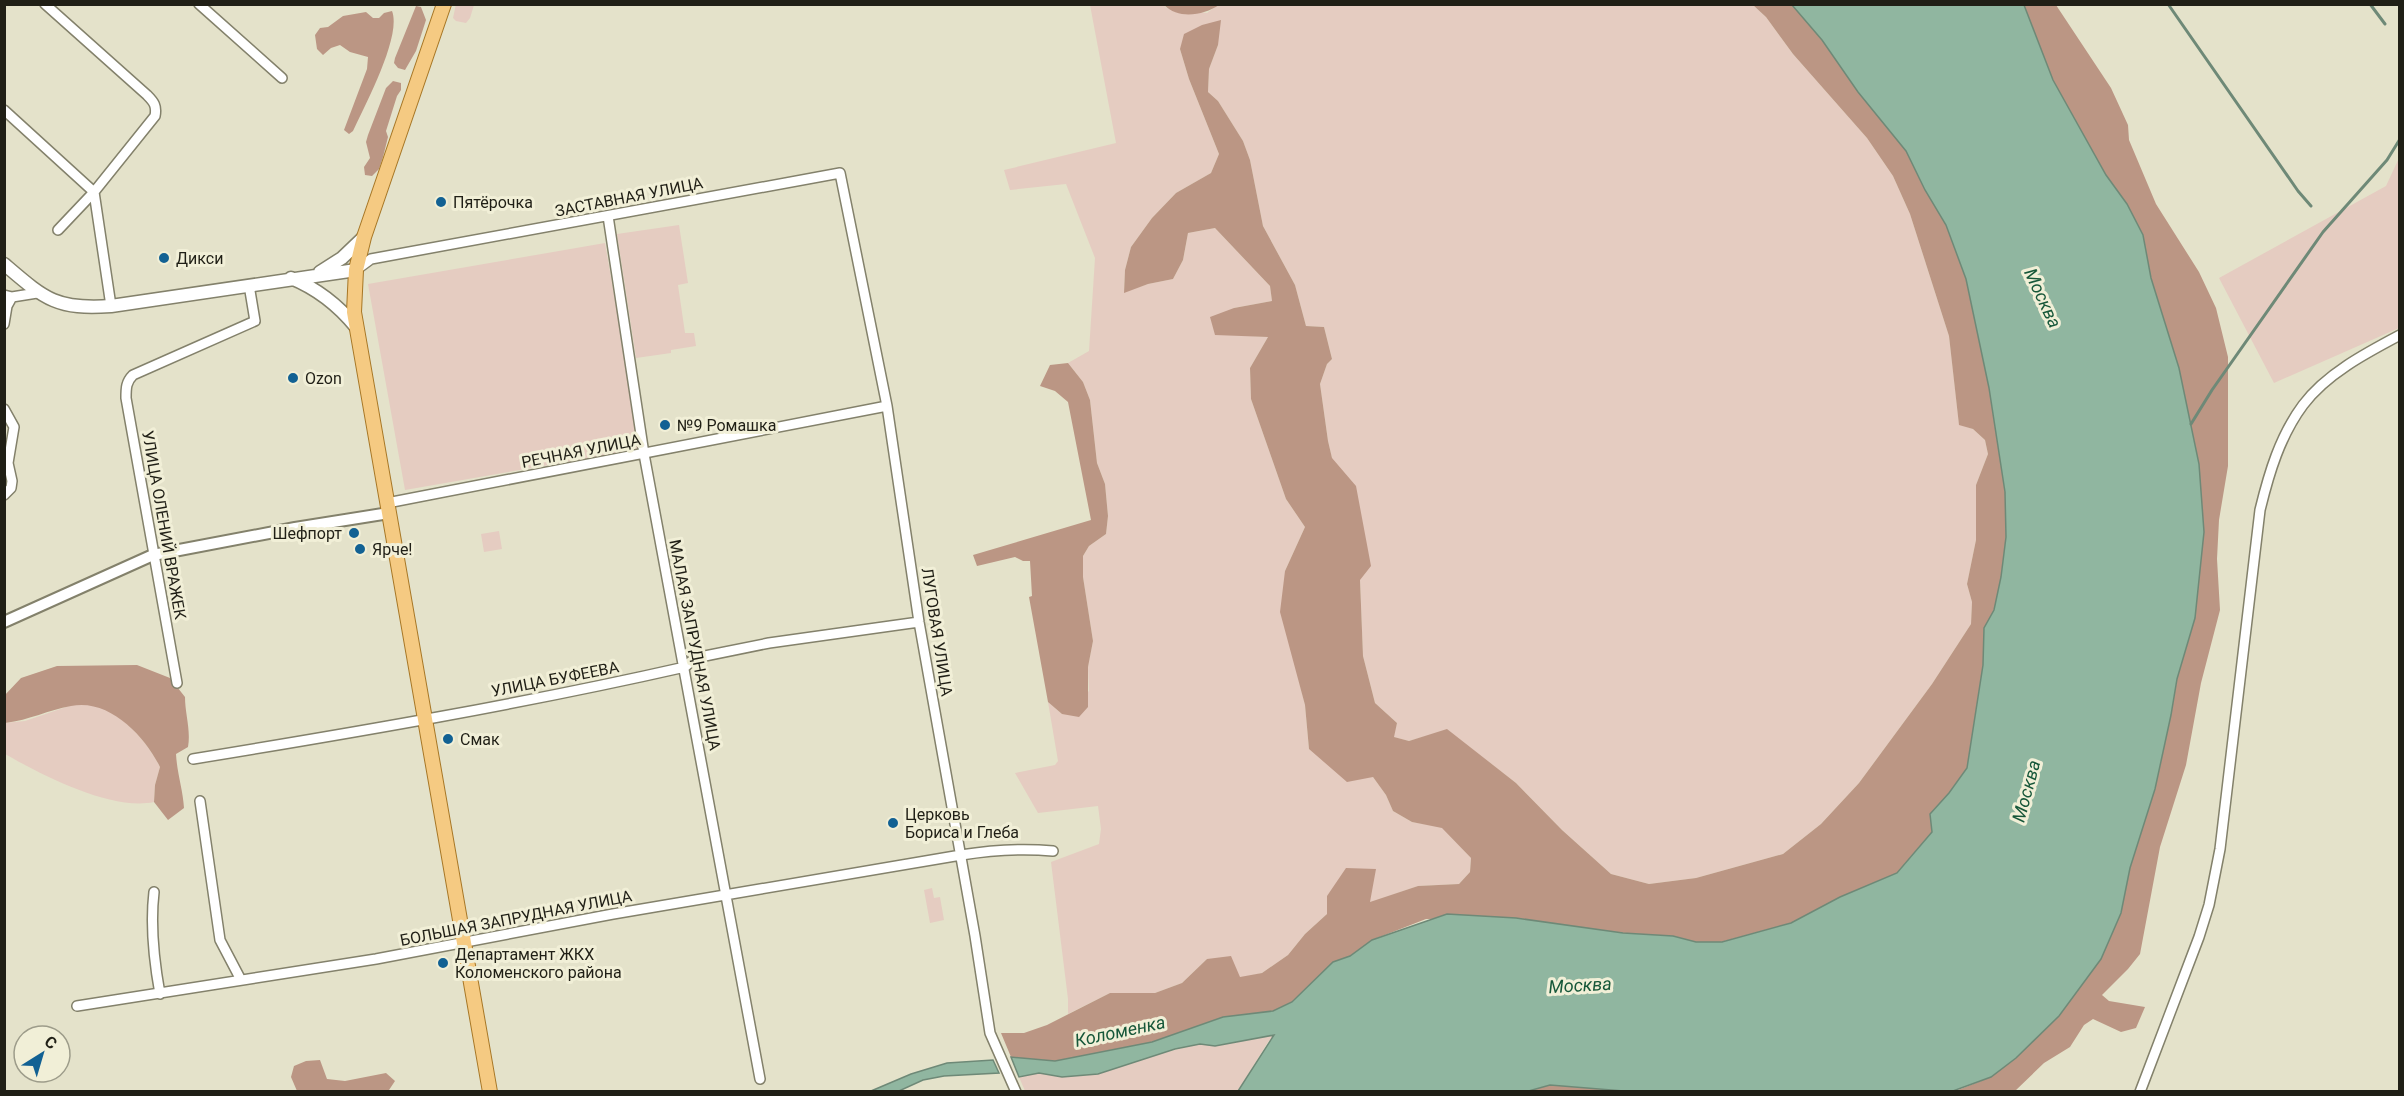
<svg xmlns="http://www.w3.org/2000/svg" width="2404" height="1096" font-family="Roboto,sans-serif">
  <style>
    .green { fill: #e5ccc1 }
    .forest { fill: #bb9684 }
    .water { fill: #90b6a0; stroke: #6e8977; stroke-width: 1.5 }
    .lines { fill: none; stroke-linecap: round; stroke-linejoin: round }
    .stream { stroke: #6e8977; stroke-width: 3 }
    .minor-casing { stroke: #83816b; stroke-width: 12 }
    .tertiary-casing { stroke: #83816b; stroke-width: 14 }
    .secondary-casing { stroke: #83816b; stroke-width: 15 }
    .primary-casing { stroke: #a77726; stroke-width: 16 }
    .minor { stroke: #fff; stroke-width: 9 }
    .tertiary { stroke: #fff; stroke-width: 10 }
    .secondary { stroke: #fff; stroke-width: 12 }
    .primary { stroke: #f5ca82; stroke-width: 14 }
    .poi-dot { fill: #126193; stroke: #f1efd7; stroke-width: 2 }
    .labels { text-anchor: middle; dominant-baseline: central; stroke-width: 6; stroke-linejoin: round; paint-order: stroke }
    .street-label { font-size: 16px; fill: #201f16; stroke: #f1efd7 }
    .poi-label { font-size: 16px; fill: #201f16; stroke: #f1efd7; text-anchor: start }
    .water-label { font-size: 18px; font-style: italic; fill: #165739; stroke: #f1efd7 }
  </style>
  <rect width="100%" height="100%" fill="#e4e2ca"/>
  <path class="green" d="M456,4L474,5L470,18L466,23L456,21L453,18Z
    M1219,4L1753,5L1766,17L1793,54L1867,138L1893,176L1910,214L1949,336L1959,424L1973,429L1985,440L1988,454L1976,485V540L1967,584L1972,602L1971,624L1932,684L1859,783L1821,824L1783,854L1696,878L1649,884L1611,874L1562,830L1516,783L1447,730L1409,741L1393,737L1397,723L1375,703L1363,656L1360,580L1328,441L1320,384L1327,364L1332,359L1324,327L1306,326L1295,285L1263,226L1250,160L1243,141L1218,101L1208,92L1209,69L1218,45L1180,49L1189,79L1219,154L1211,173L1176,193L1152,218L1131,247L1125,270L1124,292L1148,284L1173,279L1183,260L1188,233L1215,228L1270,286L1272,301L1234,308L1216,334L1268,337L1250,368L1251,399L1286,499L1305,527L1285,571L1294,661L1305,705L1309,749L1373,777L1386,795L1393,811L1412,822L1442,827L1471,858L1470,872L1459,884L1418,886L1369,903L1375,869L1327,896V914L1305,934L1288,955L1262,973L1240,978L1207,959L1182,983L1155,993H1110L1068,1014V999L1051,862L1099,844L1101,829L1098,806L1038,813L1015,773L1055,765L1058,761L1048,702L1062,714L1089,691L1088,667L1093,641L1083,577V556L1089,546L1106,534L1108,516L1105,484L1097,463L1090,400L1083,382L1068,363L1089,351L1095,258L1066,184L1010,190L1004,170L1116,143L1090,5H1164L1166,8L1207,13Z
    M2399,158V328L2274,383L2219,278L2386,186Z
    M679,225L688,283L678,285L685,333H694L696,346L671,350V353L636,358L617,234Z
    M605,243L641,449L405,490L368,284Z
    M499,531L502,549L484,552L481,534Z
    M72,705C79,705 88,704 95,706C123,713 148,743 160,767L155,785L154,802C111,811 42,775 5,754L4,723L25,721Z
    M932,888L934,898L940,897L944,920L930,923L924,890Z
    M1275,1035L1268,1042L1238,1091H1025L1019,1077L1039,1073L1062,1077L1200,1044L1215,1046Z"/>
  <path class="forest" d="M1164,5H1219C1204,15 1179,20 1164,5Z
    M1753,5H1792L1822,40L1858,91L1906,151L1925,190L1946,225L1966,279L1989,388L2005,492L2006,537L2001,577L1994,610L1984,628L1983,665L1967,768L1949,793L1930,814L1932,832L1897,873L1840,897L1791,923L1721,942H1696L1673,936L1623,933L1516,918L1426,919L1372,940L1350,956L1333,962L1292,1002L1273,1011L1223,1017L1152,1042L1055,1061L1011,1057L1001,1033H1024L1047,1025L1110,993H1155L1182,983L1207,959L1231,956L1240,977L1262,973L1288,955L1305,934L1327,914V896L1346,868L1376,869L1370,902L1418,886L1459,884L1470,872L1471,858L1442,828L1412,822L1393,811L1386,795L1373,777L1347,782L1309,749L1305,705L1280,612L1285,571L1305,527L1286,499L1251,399L1250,368L1268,337L1215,335L1210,317L1234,308L1272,301L1270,286L1215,228L1188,233L1183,260L1173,279L1148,284L1124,293L1125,270L1131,247L1152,218L1176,193L1211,173L1219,154L1189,79L1180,49L1184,34L1202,25L1221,20L1218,45L1209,69L1208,92L1218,101L1243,141L1250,160L1263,226L1295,285L1306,326L1324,327L1332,359L1327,364L1320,384L1328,441L1332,458L1356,486L1371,566L1360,580L1363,656L1375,703L1397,723L1394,737L1409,741L1447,729L1516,783L1562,830L1611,874L1649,884L1696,878L1783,854L1821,824L1859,783L1932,684L1971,624L1972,602L1967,584L1976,540V485L1988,454L1985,440L1973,429L1959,425L1949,336L1910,214L1893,176L1867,138L1793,54L1766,17Z
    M2024,5H2056L2111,88L2128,125L2129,140L2156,204L2199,272L2216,308L2228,357V466L2219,520L2217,559L2220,610L2201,683L2186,765L2160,847L2140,954L2128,969L2102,995L2109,1001L2145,1007L2136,1028L2121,1032L2093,1019L2084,1025L2070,1047L2044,1063L2015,1091L1953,1092L1991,1077L2016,1058L2059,1016L2101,959L2121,913L2130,868L2155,789L2171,715L2177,679L2195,618L2199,464L2179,368L2151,278L2143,235L2127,204L2106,175L2053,80Z
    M416,6L421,7L426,20L416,51L405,70L398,68L394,63L395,58Z
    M392,11C402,36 365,105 353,131L349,134L344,130L367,69L368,57L350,52L340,45L331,48L323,55L317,49L315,35L320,28L328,27L343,16L366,12L373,18H379L384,13Z
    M393,81L401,83V90L397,96L386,131L388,137L383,157L379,169L372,176L365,175L364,167L370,158L366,142L368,135L386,88Z
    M1068,363L1083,382L1090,400L1097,463L1105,484L1108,516L1106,534L1089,546L1083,556V577L1093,641L1088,667V707L1079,717L1062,714L1048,702L1029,597L1032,596L1030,561H1023L1015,557L977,566L973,555L1091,520L1068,402L1055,391L1040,386L1050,365Z
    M137,665L170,678L185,697C185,714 191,730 188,747L176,754C177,773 183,790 184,808L168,820L154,802L155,785L160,767C145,736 109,698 71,706C48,710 30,720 5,723L4,696L21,678L57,666Z
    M320,1060L327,1079L345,1081L386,1073L395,1081L389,1090L297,1091L291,1077L294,1066L306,1061Z
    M1550,1085L1636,1091L1525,1092Z"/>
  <path class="water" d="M1792,5H2024L2053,80L2106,175L2127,204L2143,235L2151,278L2179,368L2199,464L2204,532L2195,618L2177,679L2171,715L2155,789L2130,868L2121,913L2101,959L2059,1016L2016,1058L1991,1077L1953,1091L1636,1092L1550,1085L1525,1092L1238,1091L1274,1035L1215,1046L1200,1044L1175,1049L1098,1074L1062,1077L1039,1073L1019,1077L1011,1057L1055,1061L1152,1042L1223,1017L1273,1011L1292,1002L1333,962L1350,956L1372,940L1447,914L1516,918L1623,933L1673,936L1696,942H1722L1791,923L1840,897L1897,873L1932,832L1930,814L1949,793L1967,768L1983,665L1984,628L1994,610L2001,577L2006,537L2005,492L1989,388L1966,279L1946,225L1925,190L1906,151L1858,92L1822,40Z
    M993,1060L999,1073L944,1076L923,1080L899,1091H871L911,1074L947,1063Z"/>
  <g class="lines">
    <path class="stream" d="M2168,4L2298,191L2311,206
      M2370,4L2385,24
      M2191,424L2212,390L2323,232L2387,160L2400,139"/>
    <defs>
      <path id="minor" d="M45,4L147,95C154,102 157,106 155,116L94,192L58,230
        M199,4L282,78
        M4,110L94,192
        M94,192L111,306
        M608,216L644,454L760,1079
        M356,270L371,259L840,173L887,406L919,622L975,936L990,1033L1016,1092
        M4,295L12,297L37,293
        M4,324L7,306L12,297
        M4,409L14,427L8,463L12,481L11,488L4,495
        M387,503L887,406
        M177,683L126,398C126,388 126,382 133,375L255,321L249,285
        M193,759C358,732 522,704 685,667L695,658L769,643L919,622
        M200,801L220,940L241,980
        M154,892C150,926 154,961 160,994
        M77,1006L376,959L613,914L961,855C992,850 1022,848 1053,851
        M2140,1092L2199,937L2209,905L2220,849L2260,510C2269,473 2280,436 2303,405C2326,374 2366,353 2400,335"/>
      <path id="tertiary" d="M4,622L153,555L295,528L389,513"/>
      <path id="secondary" d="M4,264C45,299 56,310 111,306L356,270
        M320,272L342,258L364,237
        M291,278C318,289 338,305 356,327"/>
      <path id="primary" d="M444,4L364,237L356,270L354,312L490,1092"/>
    </defs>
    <use href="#minor" class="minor-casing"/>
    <use href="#tertiary" class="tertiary-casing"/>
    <use href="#secondary" class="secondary-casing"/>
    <use href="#primary" class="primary-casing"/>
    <use href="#minor" class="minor"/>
    <use href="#tertiary" class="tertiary"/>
    <use href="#secondary" class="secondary"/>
    <use href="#primary" class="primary"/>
  </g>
  <g class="poi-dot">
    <circle cx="441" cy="202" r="6"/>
    <circle cx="164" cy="258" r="6"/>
    <circle cx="293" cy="378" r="6"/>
    <circle cx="665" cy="425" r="6"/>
    <circle cx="354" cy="533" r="6"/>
    <circle cx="360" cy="549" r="6"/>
    <circle cx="448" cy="739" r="6"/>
    <circle cx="893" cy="823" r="6"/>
    <circle cx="443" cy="963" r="6"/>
  </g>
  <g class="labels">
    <g class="street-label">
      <text transform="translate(629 197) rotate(-11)">ЗАСТАВНАЯ УЛИЦА</text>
      <text transform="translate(581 451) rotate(-11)">РЕЧНАЯ УЛИЦА</text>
      <text transform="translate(164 525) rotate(80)">УЛИЦА ОЛЕНИЙ ВРАЖЕК</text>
      <text transform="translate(937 632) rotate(81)">ЛУГОВАЯ УЛИЦА</text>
      <text transform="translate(695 645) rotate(79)">МАЛАЯ ЗАПРУДНАЯ УЛИЦА</text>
      <text transform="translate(555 679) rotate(-11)">УЛИЦА БУФЕЕВА</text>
      <text transform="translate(516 918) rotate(-11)">БОЛЬШАЯ ЗАПРУДНАЯ УЛИЦА</text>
    </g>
    <g class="poi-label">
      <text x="453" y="202">Пятёрочка</text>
      <text x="176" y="258">Дикси</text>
      <text x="305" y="378">Ozon</text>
      <text x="677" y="425">№9 Ромашка</text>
      <text x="342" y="533" text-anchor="end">Шефпорт</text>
      <text x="372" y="549">Ярче!</text>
      <text x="460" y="739">Смак</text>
      <text x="905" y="814">Церковь<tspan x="905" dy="18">Бориса и Глеба</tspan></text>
      <text x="455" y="954">Департамент ЖКХ<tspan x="455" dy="18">Коломенского района</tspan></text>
    </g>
    <g class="water-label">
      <text transform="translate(2043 298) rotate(65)">Москва</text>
      <text transform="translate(2026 791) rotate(-75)">Москва</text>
      <text transform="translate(1580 985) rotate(-3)">Москва</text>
      <text transform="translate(1120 1031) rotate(-12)">Коломенка</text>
    </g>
  </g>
  <rect width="2404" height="1096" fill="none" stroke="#201f16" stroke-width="12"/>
  <g transform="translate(42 1054) rotate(37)"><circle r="28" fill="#f1efd7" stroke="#9d9c8a" stroke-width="1.5"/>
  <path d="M0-4.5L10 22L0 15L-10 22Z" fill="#126193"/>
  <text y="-9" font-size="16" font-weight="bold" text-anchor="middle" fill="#201f16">С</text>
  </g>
</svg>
